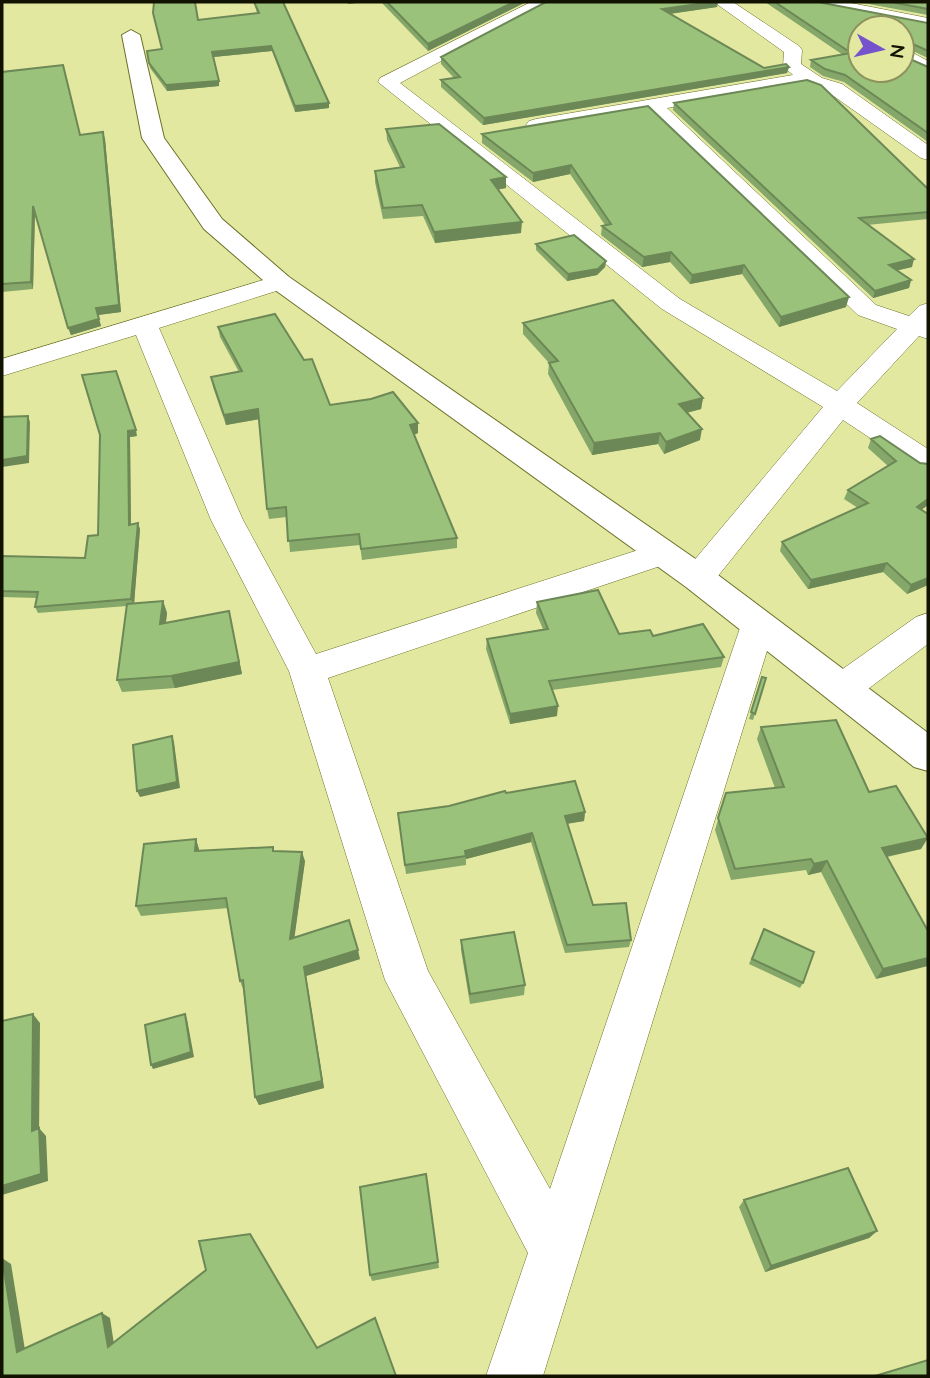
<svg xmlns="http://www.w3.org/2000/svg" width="930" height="1378" font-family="Quicksand,sans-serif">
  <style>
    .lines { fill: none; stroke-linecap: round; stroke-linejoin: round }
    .minor-casing { stroke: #6c7029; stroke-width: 1 }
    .tertiary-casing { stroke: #6c7029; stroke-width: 2 }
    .minor { fill: #fff; fill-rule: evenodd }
    .tertiary { fill: #fff; fill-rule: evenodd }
    .wall { fill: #85a76a }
    .shaded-wall { fill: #6c8856 }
    .building { fill: #9bc27b; stroke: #6c8856; stroke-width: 2 }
  </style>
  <rect width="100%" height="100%" fill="#e2e89f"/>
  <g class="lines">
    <defs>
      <path id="minor" d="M531,2H551L400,83L680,299L837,391L897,329L858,315L648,112L536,131L529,129L526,125L529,121L536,119L793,75L783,66L784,52L714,2H733L799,46L802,50L801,64L822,78L842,84L928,145V160L921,158L828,92L806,84L667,108L876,305L909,316L919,306L928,303V339L919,336L857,403L928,449V471L917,469L843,420L710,586L698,590L686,586L681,578L686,570L823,407L662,309L378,82L380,78Z
        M814,2H846L928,18V28L822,7Z
        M902,47L928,61V74L902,60Z
        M280,275L289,277L292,282L289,287L159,328L243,520L316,654L663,542L675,545L679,553L675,561L328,678L428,971L550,1189L741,625L746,616L758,612L770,616L775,625L543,1376H486L528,1253L385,980L289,671L211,520L136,335L2,376V359Z
        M928,613V644L856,698L843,702L830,698L825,688L830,678L916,617Z"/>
      <path id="tertiary" d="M131,30L140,35L164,138L222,219L289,277L710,569L928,733V771L914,767L686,587L271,287L204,229L142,138L122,35Z"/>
    </defs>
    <use href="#minor" class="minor-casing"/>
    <use href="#tertiary" class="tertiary-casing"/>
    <use href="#minor" class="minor"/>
    <use href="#tertiary" class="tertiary"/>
  </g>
  <path class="wall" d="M254,2L329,108L295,112L272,51L214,57L219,86L167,91L150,68L147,51L161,49L198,20L257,13Z
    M381,2H526L428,51Z
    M546,2H718L717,7L670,14L764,68L789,67L787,73L483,125L441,87V80L454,78L441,64V57Z
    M765,2H820L823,3L928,23V58L902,46L903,56L928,67V142L844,82L823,76L810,67L811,60L843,55Z
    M858,2H928V15Z
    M2,72L80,135L105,139L121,312L98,315L101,326L71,335L35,213L33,289L2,292Z
    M674,103L928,189V219L867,225L912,267L897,270L911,280L909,288L873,298L673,110Z
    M648,106L846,307L779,327L742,274L690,284L670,262L642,267L601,235L602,226L605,225L570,174L533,182L482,143V134Z
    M386,129L506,177V188L498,189L521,233L435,243L423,216L383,219L375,182V171L400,167L387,140Z
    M536,244L606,261L605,267L597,275L567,281L536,250Z
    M523,323L703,398L701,409L687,413L700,440L664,454L658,444L592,455L548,374L549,363L523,334Z
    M218,327L330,405L418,433L414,435L457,538V548L362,560L360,545L290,552L287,517L269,519L267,509L259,419L226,425L213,387L211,377L239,372L220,337Z
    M100,435L137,436L130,437L131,524L140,529L134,603L163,601L167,613L166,623L229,611L242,674L175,688L122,692L117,680L127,606L38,613L35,607L37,598L2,597V556L85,558L98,535Z
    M871,439L920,463L928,464V505L921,510L928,585L907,594L883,572L808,589L780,551L782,542L858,508L844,499L848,490L888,466L868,448Z
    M537,602L619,634L724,657L721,667L552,690L557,716L510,724L486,649L487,639L543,629L536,613Z
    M762,677L766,678L753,720L749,719Z
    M761,727L869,792L921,849L887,857L928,931L876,979L821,872L808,875L806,870L731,880L715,830L726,793L775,788L757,739Z
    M506,793L585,812L584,821L567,824L593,905L631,940L629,947L565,953L531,842L466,859V865L406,874L398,813L449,806Z
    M196,839L199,851H274L305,861L294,938L360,959L306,976L324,1088L259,1105L255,1097L243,989L240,981L228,908L141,916L136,906Z
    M764,929L803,983L800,988L749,964Z
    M461,940L525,985L524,995L470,1004L461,950Z
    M426,1174L439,1268L372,1281L370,1275Z
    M744,1200L877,1231L869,1238L765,1272L739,1207Z"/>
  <path class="shaded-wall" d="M348,2H366L348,4Z
    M514,2H526L428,51V44Z
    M713,2H718L717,7L661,15L662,9Z
    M271,46L272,51L213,57L212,52Z
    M789,67L787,73L483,125L484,118Z
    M219,81V86L167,91L166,85Z
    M329,103V108L295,112V106Z
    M103,132L105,139L121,312L98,315L96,308Z
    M571,165L570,174L533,182V173Z
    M506,177V188L491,191V180Z
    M33,206L35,213L33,289L31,282Z
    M522,222L521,233L435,243L434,232Z
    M671,252L670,262L642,267L644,257Z
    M914,259L912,267L887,273L889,265Z
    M606,261L605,267L597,275L567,281L568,274Z
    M744,265L742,274L690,284L692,275Z
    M911,280L909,288L873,298L875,291Z
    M849,297L846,307L779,327L781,317Z
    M99,319L101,326L71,335L68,328Z
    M703,398L701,409L677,415L679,404Z
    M258,409L260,419L226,425L224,415Z
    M28,416L30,422L29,463L2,467V460Z
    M418,423V433L411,436L410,425Z
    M702,429L700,440L664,454L666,442Z
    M136,430L137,436L130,437L131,531L129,525L128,431Z
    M660,433L658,444L592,455L594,443Z
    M928,499V505L913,516L917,507Z
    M138,523L140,529L134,605L131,599Z
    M887,563L883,572L808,589L811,580Z
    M928,578V585L907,594L911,585Z
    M163,601L167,613L164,636L160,624Z
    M229,611L242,674L175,688L171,676Z
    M558,706L557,716L510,724V714Z
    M172,736L174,742L180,788L140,797L137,791Z
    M585,812L584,821L564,824L565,816Z
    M532,833L531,842L466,859L465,851Z
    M928,838L921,849L875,859L882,848Z
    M196,839L199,849L198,860L195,851Z
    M302,852L305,861L293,948L290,939Z
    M827,861L821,872L808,875L814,864Z
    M358,950L360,959L306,976L324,1088L259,1105L255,1097L304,967Z
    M928,958V966L876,979L883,969Z
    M33,1014L40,1023L39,1138L32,1131Z
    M185,1014L187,1019L194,1057L153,1069L151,1065Z
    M39,1128L46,1136L48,1181L2,1195V1186Z
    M877,1231L869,1238L765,1272L771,1266Z
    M2,1258L11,1264L26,1356L17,1352Z
    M102,1313L110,1318L115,1351L108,1347Z"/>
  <path class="building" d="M154,2H195L198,20L259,13L254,2H283L329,103L295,106L271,46L212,52L219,81L166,85L149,63L147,51L162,49L153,13Z
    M387,2H514L428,44Z
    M546,2H713L662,9L764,68L786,64L789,67L484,118L441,80L460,77L441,57Z
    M775,2H820L823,3L928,23V51L902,39V28H860V70H902V43L903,56L928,67V133L845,75L825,69L811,60L851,53Z
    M891,2H928V9Z
    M63,65L80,135L103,132L119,305L96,308L99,319L68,328L33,206L31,282L2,284V72Z
    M807,80L821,85L928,189V212L859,218L914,259L889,265L911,280L875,291L674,103Z
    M648,106L849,297L781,317L744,265L692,275L671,252L644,257L602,226L611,224L571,165L533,173L482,134Z
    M439,124L506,177L491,180L522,222L434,232L422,205L383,208L375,171L404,167L386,129Z
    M574,235L606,261L598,269L568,274L536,244Z
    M613,300L703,398L679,404L702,429L666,442L660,433L594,443L549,363L558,361L523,323Z
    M275,314L304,360L312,359L330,405L371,399L393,392L418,423L410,425L457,538L361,549L359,534L288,541L286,507L267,509L258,409L224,415L211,377L242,371L218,327Z
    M116,371L136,430L128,431L129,525L138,523L131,599L35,607L38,592L2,591V556L85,558L88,536L98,535L100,435L82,375Z
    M28,416L27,456L2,460V417Z
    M880,436L920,463L928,464V499L917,507L928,514V578L911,585L887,563L811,580L782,542L868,503L848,490L896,461L871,439Z
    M598,590L619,634L650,630L653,636L703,624L724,657L549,681L558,706L510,714L487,639L548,629L537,602Z
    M163,601L160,624L229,611L239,662L171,676L117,680L127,604Z
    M762,677L766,678L755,714L751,712Z
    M836,720L869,792L896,786L928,838L882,848L928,931V958L883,969L827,861L814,864L811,859L735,869L718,818L726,793L784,787L761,727Z
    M172,736L177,782L137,791L133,745Z
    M575,781L585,812L565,816L593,905L626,903L631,940L567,945L532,833L465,851L466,856L405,865L398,813L449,806L505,791L506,793Z
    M196,839L195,851L273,847V851L302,852L290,939L349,920L358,950L304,967L322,1081L255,1097L243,980L240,981L226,898L136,906L144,844Z
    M764,929L814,952L803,983L752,959Z
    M514,932L525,985L470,994L461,940Z
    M33,1014L32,1131L39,1128L41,1174L2,1186V1021Z
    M185,1014L191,1052L151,1065L145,1025Z
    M848,1168L877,1231L771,1266L744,1200Z
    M426,1174L438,1262L370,1275L360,1187Z
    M250,1234L317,1348L375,1318L396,1376H2V1258L17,1352L102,1313L108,1347L206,1270L199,1241Z
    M928,1360V1376H875Z"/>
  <rect width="930" height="1378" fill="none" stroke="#111200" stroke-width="7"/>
  <g transform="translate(881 49) rotate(98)"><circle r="33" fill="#e2e89f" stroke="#8e925f" stroke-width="2"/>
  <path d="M0-5L12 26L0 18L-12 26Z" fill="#7453cc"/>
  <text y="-10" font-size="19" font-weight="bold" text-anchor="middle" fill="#111200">N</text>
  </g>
</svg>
